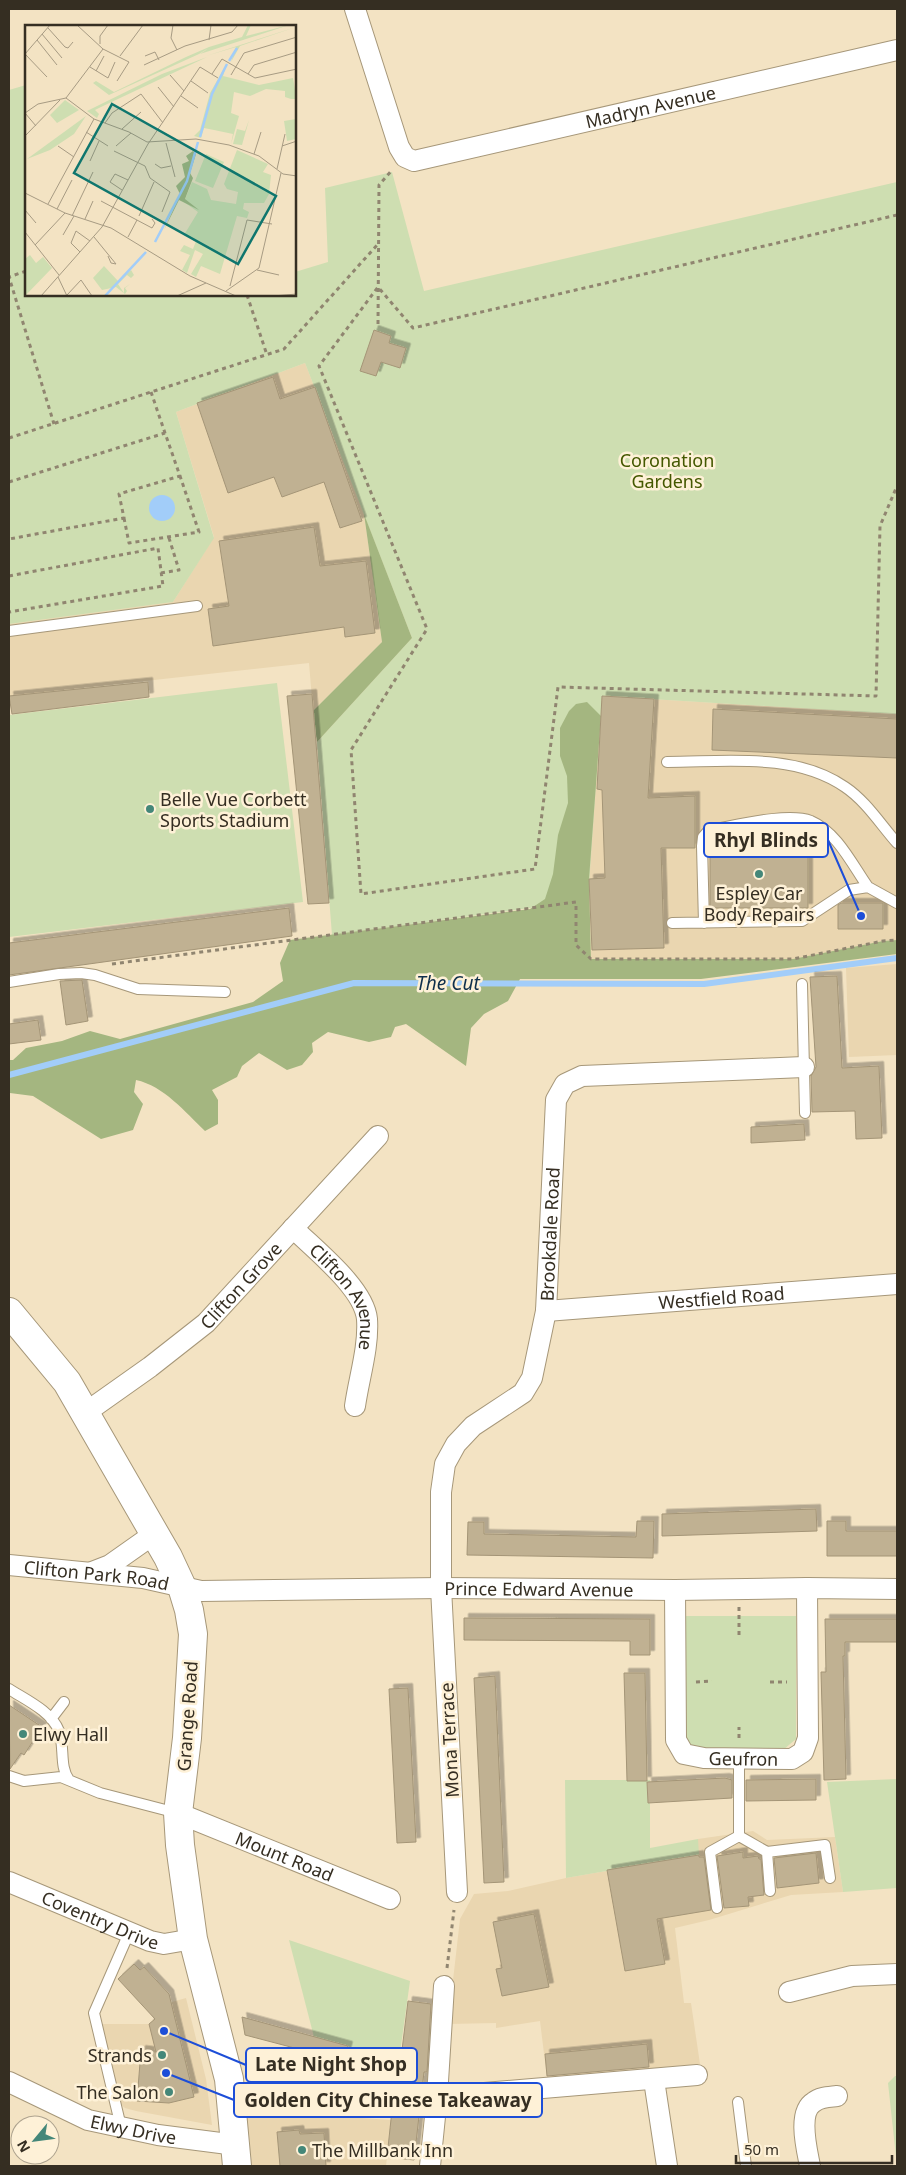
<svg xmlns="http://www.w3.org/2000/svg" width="906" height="2175" font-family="'Noto Sans',sans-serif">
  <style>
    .built { fill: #ead6b0 }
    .green { fill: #cedeb1 }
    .forest { fill: #a4b680 }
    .water { fill: #a2cdf9 }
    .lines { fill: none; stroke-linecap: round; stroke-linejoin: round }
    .stream { stroke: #a2cdf9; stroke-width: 6 }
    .building { fill: #c0b192; stroke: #a49577; filter: url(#shadow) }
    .service-casing { stroke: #a69779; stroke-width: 12 }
    .minor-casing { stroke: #a69779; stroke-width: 22 }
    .secondary-casing { stroke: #a69779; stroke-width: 30 }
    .path { stroke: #908570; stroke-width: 3; stroke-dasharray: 4 4; stroke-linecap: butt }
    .service { stroke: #fff; stroke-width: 10 }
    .minor { stroke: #fff; stroke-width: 20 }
    .secondary { stroke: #fff; stroke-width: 28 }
    .poi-dot { fill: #448779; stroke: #fef1d7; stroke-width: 2 }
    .labels { text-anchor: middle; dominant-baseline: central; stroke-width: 5; stroke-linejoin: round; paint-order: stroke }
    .street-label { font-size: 18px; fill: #352e22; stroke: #fef1d7 }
    .park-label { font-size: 18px; fill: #445800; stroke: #fef1d7 }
    .poi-label { font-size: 18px; fill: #352e22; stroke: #fef1d7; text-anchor: start }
    .water-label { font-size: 19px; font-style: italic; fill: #0f2f4b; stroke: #fef1d7 }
    .inset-river { fill: none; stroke: #a2cdf9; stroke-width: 2.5 }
    .inset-road { fill: none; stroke: #a79b83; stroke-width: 1 }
    .view { fill: #0f766e; fill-opacity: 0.15; stroke: #0f766e; stroke-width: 2.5 }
    .inset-edge { fill: none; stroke: #352e22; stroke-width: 2.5 }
    .leader { fill: none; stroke: #1d4ed8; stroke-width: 2 }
    .callout-dot { fill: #1d4ed8; stroke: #fef1d7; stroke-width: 2 }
    .callout { fill: #fef1d7; stroke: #1d4ed8; stroke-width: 2 }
    .callout-label { font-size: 19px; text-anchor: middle; font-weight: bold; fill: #352e22 }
  </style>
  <defs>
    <filter id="shadow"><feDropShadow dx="4.5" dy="-4.5" stdDeviation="0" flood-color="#0004"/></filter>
  </defs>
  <rect width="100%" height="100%" fill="#f3e3c3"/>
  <path class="built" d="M305,363L364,514L382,642L313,711L309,663L9,696V624L173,602L214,537L176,412Z
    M602,696L897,714V940L883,941L793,959H591L589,879Z
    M897,964V1055L849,1057L846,968Z
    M753,1831L767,1840L835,1837L843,1892L791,1895L709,1920L675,1928L684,2003H691L700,2064L547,2078L540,2021L496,2028V2023L448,2024L460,1919L474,1894L508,1891L566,1878L698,1855V1839Z
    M186,1998L206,2079L212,2125L136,2111L125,2108L119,2103L101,2024H149L172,2002Z
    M244,2107L302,2114L391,2120L386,2166H248Z"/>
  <path class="green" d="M26,85V295H295V272L328,262L325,188L392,172L424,291L897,182V714L602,696L588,900L332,935L317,742L412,638L305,363L176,412L214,538L173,602L9,624V90Z
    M277,683L303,902L9,937V715Z
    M683,1616H796V1739L783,1750L691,1749L683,1735Z
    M897,1779V1888L843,1892L827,1782Z
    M565,1780H650V1848L698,1839L699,1855L566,1878Z
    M289,1940L410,1981L399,2060L314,2037Z
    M895,2076H897V2166L888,2083Z"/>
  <path class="forest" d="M364,514L412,638L317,742L313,711L382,642Z
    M587,702L601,716L589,879L591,959H793L883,941L897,940V954L701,979H520L508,1001L484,1014L471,1028L466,1066L406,1024L395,1027L391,1037L369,1042L328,1032L312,1043L313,1052L302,1065L287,1070L259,1053L242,1066L237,1077L212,1090L218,1100V1124L205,1131C185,1112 164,1086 136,1080L134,1092L143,1104L133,1130L101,1139L33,1096L10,1093L9,1060H13L26,1048L62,1041L90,1031L120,1039L253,1002L283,981L280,963L290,940L530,909L545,899L553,874L558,835L568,803L567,776L560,756V728L569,711L576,704Z"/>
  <path class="water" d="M149 508a13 13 0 1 1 26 0a13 13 0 1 1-26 0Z"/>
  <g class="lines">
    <path class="stream" d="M9,1075L354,983L704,984L897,958"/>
  </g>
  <path class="building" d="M374,330L391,336L389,343L406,348L400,368L381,362L376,376L360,371Z
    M273,377L280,399L315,387L362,521L340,528L324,482L282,497L274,477L228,493L197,403Z
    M314,527L320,566L366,561L375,633L345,637L344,627L213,646L208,609L229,606L219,541Z
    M148,682L149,697L12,714L9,696Z
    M312,694L329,903L308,904L287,696Z
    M602,696L654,699L648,798L695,796V848H661L664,948L592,950L589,879L605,878L602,790L597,789Z
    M713,709L897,719V758L712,750Z
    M808,838V908H710V841Z
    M841,903H883V929H838V905Z
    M289,908L292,936L9,975V943Z
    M837,976L842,1068L879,1066L882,1138L856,1139L855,1111L812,1112L811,1076L816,1067L810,977Z
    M82,980L88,1021L66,1025L60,981Z
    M38,1020L41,1040L9,1044V1024Z
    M804,1124L805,1140L751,1143V1127Z
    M816,1509L817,1531L662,1536V1514Z
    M637,1521H654L653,1558L467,1555L468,1522H484V1534L636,1537Z
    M827,1521H846V1531H897V1556H827Z
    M464,1618L650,1619V1655H630V1641L464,1640Z
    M825,1619H897V1642H845V1656H843L846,1779L824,1780L821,1672H826Z
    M624,1673H645L647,1781H627Z
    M495,1676L504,1882L484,1883L474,1678Z
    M408,1688L416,1842L397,1843L389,1689Z
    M9,1705L42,1727L24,1755L21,1753L10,1769Z
    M725,1778L732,1780V1798L648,1803L647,1782Z
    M816,1779V1800L746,1801V1780Z
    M743,1852V1858L758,1856L759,1859H761L764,1895L748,1897L749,1906L724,1908L717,1856Z
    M816,1853L819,1883L777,1888L774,1858Z
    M699,1855V1857H704L711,1910L657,1919L665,1964L625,1971L607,1870Z
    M534,1914L549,1987L502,1996L496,1969L502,1968L493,1922Z
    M134,1964L140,1970L144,1967L169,1994L194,2097L169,2103L137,2101L141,2050L156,2052L149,2024L155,2019L118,1979Z
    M408,2001L431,2004L427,2072H424L414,2160L387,2157L394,2091H397Z
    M242,2017L348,2046L344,2061L245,2035Z
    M647,2044L649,2067L547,2076L545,2054Z
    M299,2130L300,2134L324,2133L326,2166H280L277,2132Z"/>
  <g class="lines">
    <defs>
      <path id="service" d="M9,631L197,606
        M667,762C726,762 794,752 845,787C866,801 881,825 897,843
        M672,923L802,921L849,890L868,887L897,903
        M704,923L702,846L703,837L709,830C734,826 787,812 811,821C837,832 853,866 868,887
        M9,982L59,974L81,973L95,975L138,989L225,992
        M802,984L805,1113
        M9,1689C26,1700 51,1711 59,1731C65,1747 59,1766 69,1780
        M51,1719L64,1702
        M9,1776L24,1781L61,1777L100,1793L177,1813
        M739,1836L767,1852L770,1891
        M767,1852L825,1845L830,1878
        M717,1908L710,1852L739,1836V1759
        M738,2102L746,2166
        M121,2127L94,2013L129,1933"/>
      <g id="minor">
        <path id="s1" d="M355,9L399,147L405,157L414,161L897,50"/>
        <path id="s2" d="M293,1228C315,1250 364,1288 367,1319C369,1347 359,1378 355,1406"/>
        <path id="s3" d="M546,1311L897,1284"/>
        <path id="s4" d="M85,1413L150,1367L206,1323L378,1136"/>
        <path id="s5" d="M9,1565L143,1578L201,1591L441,1588L675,1590L807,1588L897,1589"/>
        <path d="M92,1572L110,1565L154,1534"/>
        <path id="s6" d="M675,1590L676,1740L684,1754L704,1758L792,1759L803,1752L808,1738L807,1588"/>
        <path id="s7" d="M178,1813L390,1899"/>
        <path id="s8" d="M9,1882L150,1941L164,1944L193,1939"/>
        <path id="s9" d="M457,1892L441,1588V1492L445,1464L456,1444L473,1426L523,1393L532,1378L546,1311L556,1100L565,1084L582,1076L804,1067"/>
        <path d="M789,1992L852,1976L897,1974"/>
        <path d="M654,2080L667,2166"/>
        <path id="s10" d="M9,2082L88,2120L158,2135L236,2145"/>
        <path d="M437,2097L697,2075"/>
        <path d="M430,2166L437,2097L444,1986"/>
        <path d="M810,2166C807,2150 797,2112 814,2102C820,2097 829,2097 837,2096"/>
      </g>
      <path id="secondary" d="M9,1312L67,1382L168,1557L182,1587L189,1610L193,1634L187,1738L178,1813L180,1845L193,1939L229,2079L237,2166"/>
    </defs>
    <use href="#service" class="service-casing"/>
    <use href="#minor" class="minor-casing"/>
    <use href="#secondary" class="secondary-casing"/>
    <path class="path" d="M897,215L413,328L378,287L319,366L427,629L351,750L361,894L535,869L558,687L876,696L880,526L897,486
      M26,271L9,277L54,424
      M247,295L267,355
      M378,324L379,185L392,170
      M151,392L165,433
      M9,438L284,349L378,244
      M9,482L165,433L180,476L119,494L124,518L9,539
      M124,518L129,543L199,532L180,476
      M161,573L179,570L169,538
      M9,576L158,548L163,586L9,612
      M112,964L576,902V945L591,959H793L883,941L897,940
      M739,1607V1637
      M696,1682L712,1681
      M770,1682H787
      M739,1738V1727
      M447,1968L454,1910"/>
    <use href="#service" class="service"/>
    <use href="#minor" class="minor"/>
    <use href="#secondary" class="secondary"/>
  </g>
  <g class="poi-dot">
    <circle cx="150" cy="809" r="5"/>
    <circle cx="759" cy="874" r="5"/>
    <circle cx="23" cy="1734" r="5"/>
    <circle cx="162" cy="2055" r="5"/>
    <circle cx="169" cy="2092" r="5"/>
    <circle cx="302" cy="2150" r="5"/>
  </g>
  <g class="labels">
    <g class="street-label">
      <text stroke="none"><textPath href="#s1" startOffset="409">Madryn Avenue</textPath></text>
      <text stroke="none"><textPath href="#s9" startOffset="699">Brookdale Road</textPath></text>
      <text stroke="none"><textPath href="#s4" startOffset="202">Clifton Grove</textPath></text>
      <text stroke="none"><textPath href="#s3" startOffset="176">Westfield Road</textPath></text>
      <text stroke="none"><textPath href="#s2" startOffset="89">Clifton Avenue</textPath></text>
      <text stroke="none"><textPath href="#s5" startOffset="88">Clifton Park Road</textPath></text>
      <text stroke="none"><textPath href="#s5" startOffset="532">Prince Edward Avenue</textPath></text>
      <text transform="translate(187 1716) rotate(-86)">Grange Road</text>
      <text transform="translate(449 1740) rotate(-93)">Mona Terrace</text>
      <text stroke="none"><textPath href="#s6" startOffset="226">Geufron</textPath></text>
      <text stroke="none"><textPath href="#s7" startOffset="115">Mount Road</textPath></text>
      <text stroke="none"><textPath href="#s8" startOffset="99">Coventry Drive</textPath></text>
      <text stroke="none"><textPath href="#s10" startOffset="134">Elwy Drive</textPath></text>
    </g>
    <g class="park-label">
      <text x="667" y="460">Coronation<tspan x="667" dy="21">Gardens</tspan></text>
    </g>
    <g class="poi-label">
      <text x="160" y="799">Belle Vue Corbett<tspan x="160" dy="21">Sports Stadium</tspan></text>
      <text x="759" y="893" text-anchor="middle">Espley Car<tspan x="759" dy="21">Body Repairs</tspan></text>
      <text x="33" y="1734">Elwy Hall</text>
      <text x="152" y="2055" text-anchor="end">Strands</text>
      <text x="159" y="2092" text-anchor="end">The Salon</text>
      <text x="312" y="2150">The Millbank Inn</text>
    </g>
    <g class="water-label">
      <text x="448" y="983">The Cut</text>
    </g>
  </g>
  <g transform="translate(25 25)">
    <rect width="271" height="271" fill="#f3e3c3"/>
    <path d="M223,0H226L221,11L264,0L175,29L181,25L182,24L174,29L84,70L68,58L71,56L89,67L161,32L184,22L217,12ZM271,2L215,21L206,37L211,22L181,31ZM182,32L76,82L70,85L74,89L72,93L62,86L137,49ZM202,38L198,51L234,60L268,53L271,71V74H266L260,72V66L241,64L225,71L209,67L206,88L214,91L206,119L208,109L189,105L179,103L176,113L169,111L175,105L185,68ZM40,75L54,85L32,98L25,90ZM61,91L49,109L25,125L2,134ZM271,94V114L262,116L259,96ZM224,95L217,120L208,119L212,104L220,106ZM212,125L243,139L238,147L246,150L244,169L239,178H219L218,184L224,187L222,193L212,191L195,249L176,241L171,252L166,249L178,229L170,225L162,248L157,245L165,230L155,226L159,220L168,224L171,216L159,210L173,187L159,177L167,157L182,164L186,175L211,179L213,167L202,164L199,159ZM181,129L199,137L188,163L170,156ZM5,230L11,238L18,232L27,243L0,271V234ZM79,241L93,256L106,245L109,250L106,253L102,250L93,259L99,268V263L105,259L100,263L102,266L100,269L91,262L77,265L68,253Z" fill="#cedeb1"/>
    <path d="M168,126L171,129L165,148L168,153L160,174L174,185L154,175L139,205L155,169L151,161L160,152L157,139L164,136L161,131Z" fill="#a4b680"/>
    <path class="inset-river" d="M204,36L212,23M175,112L187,69L202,39M130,217L162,156L173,117M80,271L121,227"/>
    <path class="inset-road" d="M52,0L78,24L104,37L92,56M148,0L146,13L152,25M23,3L40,22L43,23L48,17M17,9L37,33M12,15L32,40M184,15L186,0M75,19V11L83,0M0,29L22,52M0,29L25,0M95,31L118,0M120,31L130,27L134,35M119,40L160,21L207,7L213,0M65,42L83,53L90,37M71,46L79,31M187,49L197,34L230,53L272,44M223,49L229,40L272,27M145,50L159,66M206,50L219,28L272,12M166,56L183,68M133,62L149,82M156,71L173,83M41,73L78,24M0,88L11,101M0,88L13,79L41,73L69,94L104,107L122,117L171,114L204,120L234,131L258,149L272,151M80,98L87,88L116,69L138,98M97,104L116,87M61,107L83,121M0,111L35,75M141,118L150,152M33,121L49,132M91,121L106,108M257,121L272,116M89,126L120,141L125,153L145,167L137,187M229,129L236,107M65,136L74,116M130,139L136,143L146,141M252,144L260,109M97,165L85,157L90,149L103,155M0,168L40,188L86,203L165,251L211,271M76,176L127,203L130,198L127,194M23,179L69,94M32,184L47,155M0,185L11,198M47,191L68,147M114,191L129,157M60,194L68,176M0,207L34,250M38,210L49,191M69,212L91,239L86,238L83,231M103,212L112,195M10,220L40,188M55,227L46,218L51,206L65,216M232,245L254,250M33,252L42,271M205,261L222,195L247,199M201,266L234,243L256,148M42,270L56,255L67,271M16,271L77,202L123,119L175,42L193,53M152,271L181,258M248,271L272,269"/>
    <path class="view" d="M87,79L251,171L213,239L49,148Z"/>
    <rect width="271" height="271" class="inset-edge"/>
  </g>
  <path class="leader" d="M861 916L828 840M164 2031L246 2065M166 2073L234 2100"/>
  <g class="callout-dot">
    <circle cx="861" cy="916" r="5"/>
    <circle cx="164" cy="2031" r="5"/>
    <circle cx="166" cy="2073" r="5"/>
  </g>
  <g class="callout">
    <rect x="704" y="823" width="124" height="34" rx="5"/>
    <rect x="246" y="2048" width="171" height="34" rx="5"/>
    <rect x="234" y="2083" width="308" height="34" rx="5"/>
  </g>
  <g class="callout-label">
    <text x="766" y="847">Rhyl Blinds</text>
    <text x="331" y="2071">Late Night Shop</text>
    <text x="388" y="2107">Golden City Chinese Takeaway</text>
  </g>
  <rect width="906" height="2175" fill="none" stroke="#352e22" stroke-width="20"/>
  <g transform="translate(35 2140) rotate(241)"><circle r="24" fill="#fef1d7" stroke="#aea38f"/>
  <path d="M0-4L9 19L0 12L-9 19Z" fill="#448779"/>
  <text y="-8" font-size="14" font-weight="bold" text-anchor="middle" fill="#352e22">N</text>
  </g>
  <path d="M736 2155v8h156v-8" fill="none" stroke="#352e22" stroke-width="2.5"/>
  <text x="744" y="2155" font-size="15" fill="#352e22" stroke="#fef1d7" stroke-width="4" paint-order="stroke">50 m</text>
</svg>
